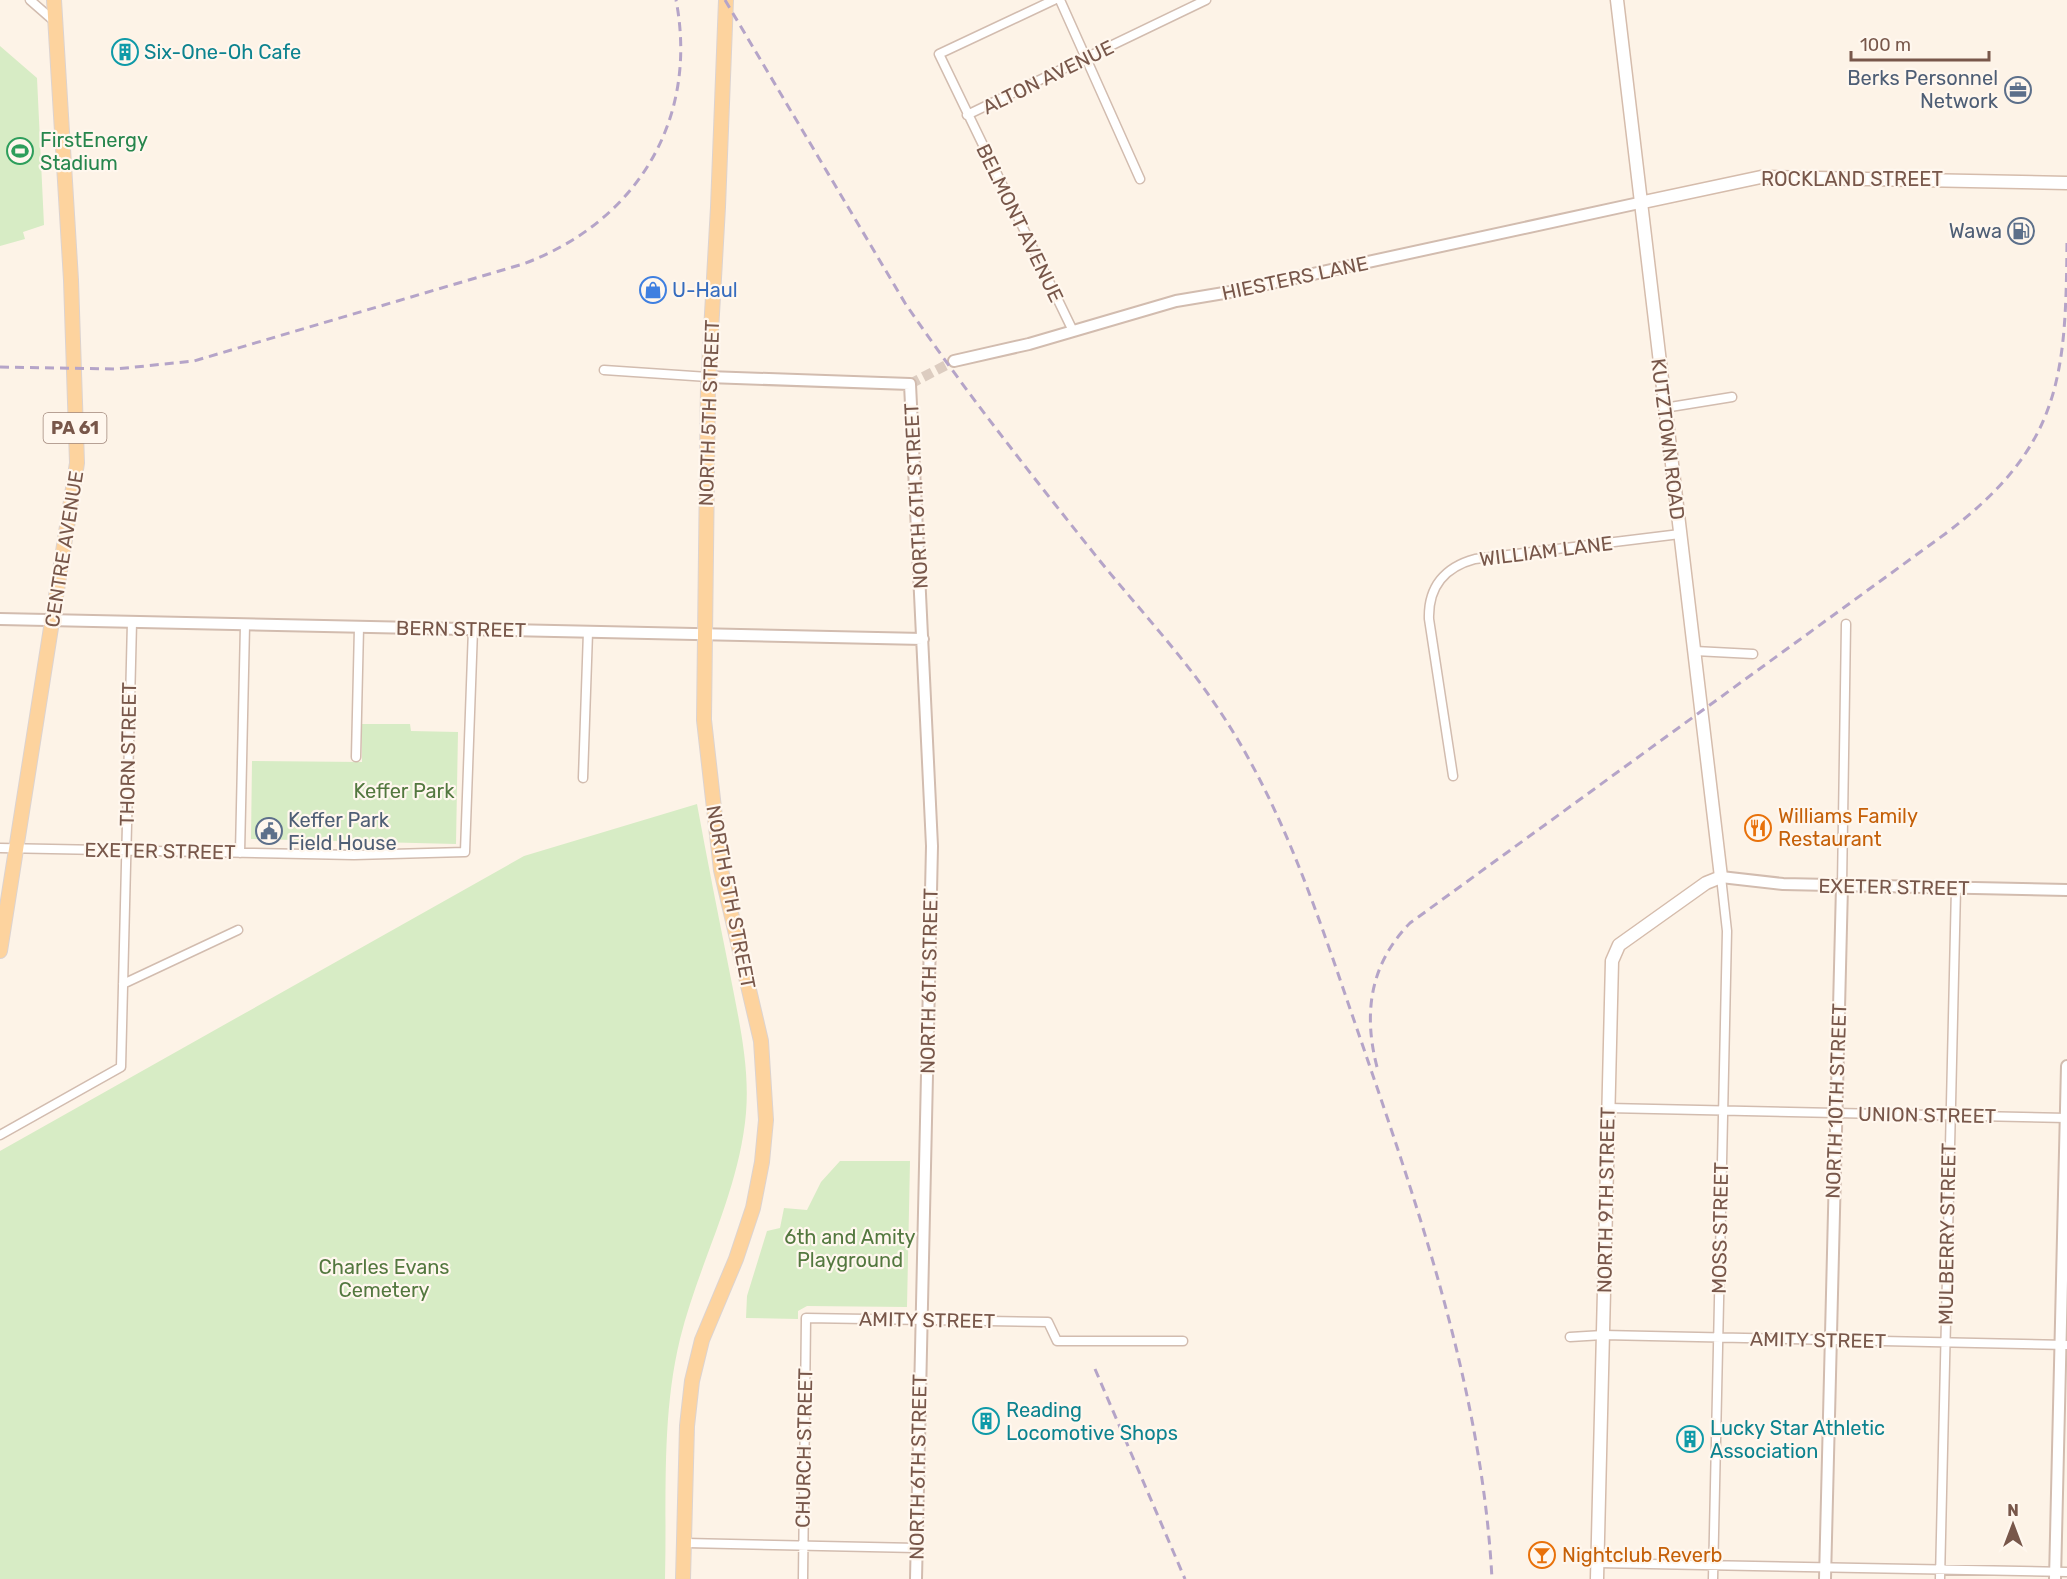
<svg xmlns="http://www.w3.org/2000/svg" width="2067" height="1579" font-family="Rubik,sans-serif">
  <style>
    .green { fill: #d7ecc5 }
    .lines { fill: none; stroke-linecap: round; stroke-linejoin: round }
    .tertiary-tunnel { stroke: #dcccc0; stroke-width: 10; stroke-dasharray: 10 5; stroke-linecap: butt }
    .minor-casing { stroke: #d2bcaf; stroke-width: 11 }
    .tertiary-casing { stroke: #d2bcaf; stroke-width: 14 }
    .secondary-casing { stroke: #d5bcac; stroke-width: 15 }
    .primary-casing { stroke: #dcd3d0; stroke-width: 16 }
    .minor { stroke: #fff; stroke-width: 8 }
    .tertiary { stroke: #fff; stroke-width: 10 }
    .secondary { stroke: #fff; stroke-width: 12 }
    .primary { stroke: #fdd39e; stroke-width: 14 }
    .rail { stroke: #b5a4c8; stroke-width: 3; stroke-dasharray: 9 6; stroke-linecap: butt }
    .labels { text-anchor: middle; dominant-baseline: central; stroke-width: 4.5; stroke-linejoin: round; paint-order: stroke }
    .shield { fill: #fff7ee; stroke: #a0877b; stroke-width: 1.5 }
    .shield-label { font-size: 18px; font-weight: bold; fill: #78574a }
    .culture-label { font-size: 20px; fill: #0d838f; stroke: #fff7ee; text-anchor: start }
    .street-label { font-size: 20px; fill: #78574a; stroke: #fff7ee }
    .service-label { font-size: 20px; fill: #4e5e75; stroke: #fff7ee; text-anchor: end }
    .leisure-label { font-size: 20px; fill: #27864d; stroke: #fff7ee; text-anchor: start }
    .shop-label { font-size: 20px; fill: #366cbe; stroke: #fff7ee; text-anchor: start }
    .park-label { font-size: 20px; fill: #53783f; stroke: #fff7ee }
    .food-label { font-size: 20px; fill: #c56008; stroke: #fff7ee; text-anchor: start }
  </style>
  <rect width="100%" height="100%" fill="#fdf3e7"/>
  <path class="green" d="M0,46L37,78L44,225L23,232L25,239L0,246Z
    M362,724H410L411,731L458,732L456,844L251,839L252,761L362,762Z
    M697,804C707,859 718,914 729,969C738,1016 750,1065 746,1113C739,1193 699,1262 680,1339C661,1417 667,1500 665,1579H0V1151L524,856Z
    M840,1161H910L907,1307L807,1306L798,1311V1319L746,1318L747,1296L767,1231L780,1228L784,1208L807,1210L821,1182Z"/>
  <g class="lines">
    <path class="tertiary-tunnel" d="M910,384L954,361"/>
    <defs>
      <path id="minor" d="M30,0L54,21
        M1054,0L939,54L1073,331
        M1060,0L1140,179
        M967,115L1206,0
        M604,370L708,377
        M1664,408L1732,397
        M1695,651L1753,654
        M356,757L359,627
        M1453,776L1429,619C1428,587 1445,567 1475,559L1680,534
        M583,778L588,632
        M0,848L354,855L465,852L473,629
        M240,853L245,625
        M1842,886L1846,624
        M123,984L238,930
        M1608,1108L2067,1118
        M0,1135L121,1067L132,622
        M1570,1337L1603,1335L2067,1345
        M686,1543L917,1548
        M1598,1563L2067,1572
        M803,1579L806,1318L1048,1322L1057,1341H1183
        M1713,1579L1727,931L1721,877
        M1940,1579L1956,888"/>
      <path id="tertiary" d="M954,361L1029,344L1176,301L1230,292L1639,203
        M708,377L910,384L932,846L916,1579
        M0,619L923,639
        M1721,877L1783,884L2067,890
        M1825,1579L1842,886
        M2055,1579L2067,1066"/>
      <path id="secondary" d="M1639,203L1761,177L2067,183
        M1597,1579L1612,961L1619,945L1706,883L1721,877L1617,0"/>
      <path id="primary" d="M0,951L77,463L71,280L54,0
        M683,1579L687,1426L692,1381L702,1340L736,1259L753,1208L762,1162L766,1120L761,1041L721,870L704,720L708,385L718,207L726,0"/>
    </defs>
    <use href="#minor" class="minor-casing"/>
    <use href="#tertiary" class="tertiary-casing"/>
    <use href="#secondary" class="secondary-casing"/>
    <use href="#primary" class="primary-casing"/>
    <use href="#minor" class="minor"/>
    <use href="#tertiary" class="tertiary"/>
    <use href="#secondary" class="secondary"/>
    <use href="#primary" class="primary"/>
    <path class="rail" d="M725,0L905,303C964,390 1030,473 1096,556C1136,606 1181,653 1217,707C1283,804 1319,919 1357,1029C1418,1207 1482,1389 1492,1579
      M0,367L116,369L194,361L523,264C637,222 699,119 676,0
      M1377,1067C1363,1013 1370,964 1410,923L1945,534C2062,446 2066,376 2067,238
      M1095,1369L1185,1579"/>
  </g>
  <defs>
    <symbol id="building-ring" viewBox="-11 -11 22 22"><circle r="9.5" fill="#fff7ee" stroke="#0f9aa8" stroke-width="1.5"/><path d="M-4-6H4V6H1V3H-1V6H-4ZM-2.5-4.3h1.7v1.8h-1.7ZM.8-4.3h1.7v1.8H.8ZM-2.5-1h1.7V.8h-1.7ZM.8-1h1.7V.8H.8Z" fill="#0f9aa8"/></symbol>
    <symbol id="office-ring" viewBox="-11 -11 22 22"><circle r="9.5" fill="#fff7ee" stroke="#5c6f8a" stroke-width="1.5"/><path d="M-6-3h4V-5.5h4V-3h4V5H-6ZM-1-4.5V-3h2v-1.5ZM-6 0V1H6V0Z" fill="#5c6f8a"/></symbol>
    <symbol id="stadium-ring" viewBox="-11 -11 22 22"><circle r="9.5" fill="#fff7ee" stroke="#2e9e5b" stroke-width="1.5"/><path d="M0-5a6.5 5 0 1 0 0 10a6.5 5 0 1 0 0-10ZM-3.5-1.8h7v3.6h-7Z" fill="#2e9e5b"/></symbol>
    <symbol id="fuel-ring" viewBox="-11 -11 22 22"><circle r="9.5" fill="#fff7ee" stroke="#5c6f8a" stroke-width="1.5"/><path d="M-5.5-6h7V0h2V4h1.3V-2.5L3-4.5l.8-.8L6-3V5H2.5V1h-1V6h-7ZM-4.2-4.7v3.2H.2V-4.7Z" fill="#5c6f8a"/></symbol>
    <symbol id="shop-ring" viewBox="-11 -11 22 22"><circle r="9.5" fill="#fff7ee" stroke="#3f7fe0" stroke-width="1.5"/><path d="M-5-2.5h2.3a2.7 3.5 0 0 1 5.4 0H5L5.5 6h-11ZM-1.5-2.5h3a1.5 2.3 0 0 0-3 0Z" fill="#3f7fe0"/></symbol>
    <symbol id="restaurant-ring" viewBox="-11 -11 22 22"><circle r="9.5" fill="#fff7ee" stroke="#e8710a" stroke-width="1.5"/><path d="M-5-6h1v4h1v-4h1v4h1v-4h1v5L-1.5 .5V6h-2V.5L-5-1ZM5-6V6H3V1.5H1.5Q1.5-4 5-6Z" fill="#e8710a"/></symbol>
    <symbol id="civic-ring" viewBox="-11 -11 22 22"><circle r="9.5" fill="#fff7ee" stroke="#5c6f8a" stroke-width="1.5"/><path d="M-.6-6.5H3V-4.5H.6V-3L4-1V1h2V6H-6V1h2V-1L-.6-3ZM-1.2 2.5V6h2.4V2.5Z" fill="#5c6f8a"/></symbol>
    <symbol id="bar-ring" viewBox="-11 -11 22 22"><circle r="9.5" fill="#fff7ee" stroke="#e8710a" stroke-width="1.5"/><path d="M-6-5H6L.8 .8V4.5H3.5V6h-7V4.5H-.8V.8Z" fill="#e8710a"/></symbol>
  </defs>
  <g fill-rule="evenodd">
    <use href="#building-ring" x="110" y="37" width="30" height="30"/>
    <use href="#office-ring" x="2003" y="75" width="30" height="30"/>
    <use href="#stadium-ring" x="5" y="136" width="30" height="30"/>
    <use href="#fuel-ring" x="2006" y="216" width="30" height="30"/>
    <use href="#shop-ring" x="638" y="275" width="30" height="30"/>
    <use href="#restaurant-ring" x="1743" y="813" width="30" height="30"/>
    <use href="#civic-ring" x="254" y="816" width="30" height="30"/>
    <use href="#building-ring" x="971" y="1406" width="30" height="30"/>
    <use href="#building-ring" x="1675" y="1424" width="30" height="30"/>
    <use href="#bar-ring" x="1527" y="1540" width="30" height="30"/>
  </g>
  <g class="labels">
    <rect class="shield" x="43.5" y="413" width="63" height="30" rx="4.5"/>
    <g class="shield-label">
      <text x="75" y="428">PA 61</text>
    </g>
    <g class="culture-label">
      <text x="144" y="52">Six-One-Oh Cafe</text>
      <text x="1006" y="1410">Reading<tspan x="1006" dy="23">Locomotive Shops</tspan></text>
      <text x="1710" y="1428">Lucky Star Athletic<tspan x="1710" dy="23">Association</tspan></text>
    </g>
    <g class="street-label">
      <text transform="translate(1048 77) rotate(-26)">ALTON AVENUE</text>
      <text x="1852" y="179">ROCKLAND STREET</text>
      <text transform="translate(1020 223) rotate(64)">BELMONT AVENUE</text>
      <text transform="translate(1295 278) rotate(-12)">HIESTERS LANE</text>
      <text transform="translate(709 413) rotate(-88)">NORTH 5TH STREET</text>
      <text transform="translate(1668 439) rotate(83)">KUTZTOWN ROAD</text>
      <text transform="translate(916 496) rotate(-93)">NORTH 6TH STREET</text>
      <text transform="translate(64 549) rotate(-81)">CENTRE AVENUE</text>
      <text transform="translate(1546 551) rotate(-7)">WILLIAM LANE</text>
      <text transform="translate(461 629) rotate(1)">BERN STREET</text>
      <text transform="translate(128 754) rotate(-89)">THORN STREET</text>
      <text transform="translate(160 851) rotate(1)">EXETER STREET</text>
      <text transform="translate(1894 887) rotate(1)">EXETER STREET</text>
      <text transform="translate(731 897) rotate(79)">NORTH 5TH STREET</text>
      <text transform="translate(929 981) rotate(-89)">NORTH 6TH STREET</text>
      <text transform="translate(1836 1101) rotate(-88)">NORTH 10TH STREET</text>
      <text transform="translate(1927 1115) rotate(1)">UNION STREET</text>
      <text transform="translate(1606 1200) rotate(-89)">NORTH 9TH STREET</text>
      <text transform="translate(1720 1228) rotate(-89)">MOSS STREET</text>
      <text transform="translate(1947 1234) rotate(-89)">MULBERRY STREET</text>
      <text transform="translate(927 1320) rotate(1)">AMITY STREET</text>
      <text transform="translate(1818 1340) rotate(1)">AMITY STREET</text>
      <text transform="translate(804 1448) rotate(-89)">CHURCH STREET</text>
      <text transform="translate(918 1467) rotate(-89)">NORTH 6TH STREET</text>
    </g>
    <g class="service-label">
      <text x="1998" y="78">Berks Personnel<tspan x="1998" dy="23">Network</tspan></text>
      <text x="2002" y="231">Wawa</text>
      <text x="288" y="820" text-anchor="start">Keffer Park<tspan x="288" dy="23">Field House</tspan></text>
    </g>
    <g class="leisure-label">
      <text x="40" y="140">FirstEnergy<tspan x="40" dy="23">Stadium</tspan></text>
    </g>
    <g class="shop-label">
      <text x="672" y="290">U-Haul</text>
    </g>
    <g class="park-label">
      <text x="404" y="791">Keffer Park</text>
      <text x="850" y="1237">6th and Amity<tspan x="850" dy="23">Playground</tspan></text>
      <text x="384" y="1267">Charles Evans<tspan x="384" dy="23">Cemetery</tspan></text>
    </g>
    <g class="food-label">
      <text x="1778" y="816">Williams Family<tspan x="1778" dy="23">Restaurant</tspan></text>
      <text x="1562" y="1555">Nightclub Reverb</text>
    </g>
  </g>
  <g transform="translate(2013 1525)" stroke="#fff7ee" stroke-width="4.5" paint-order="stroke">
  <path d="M0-4.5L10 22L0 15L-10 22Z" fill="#78574a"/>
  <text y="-9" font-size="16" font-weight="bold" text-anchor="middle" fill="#78574a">N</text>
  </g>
  <path d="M1851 51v9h138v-9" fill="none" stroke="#78574a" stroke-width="3"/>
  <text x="1860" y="51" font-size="18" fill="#78574a" stroke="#fff7ee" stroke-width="4.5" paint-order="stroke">100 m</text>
</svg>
